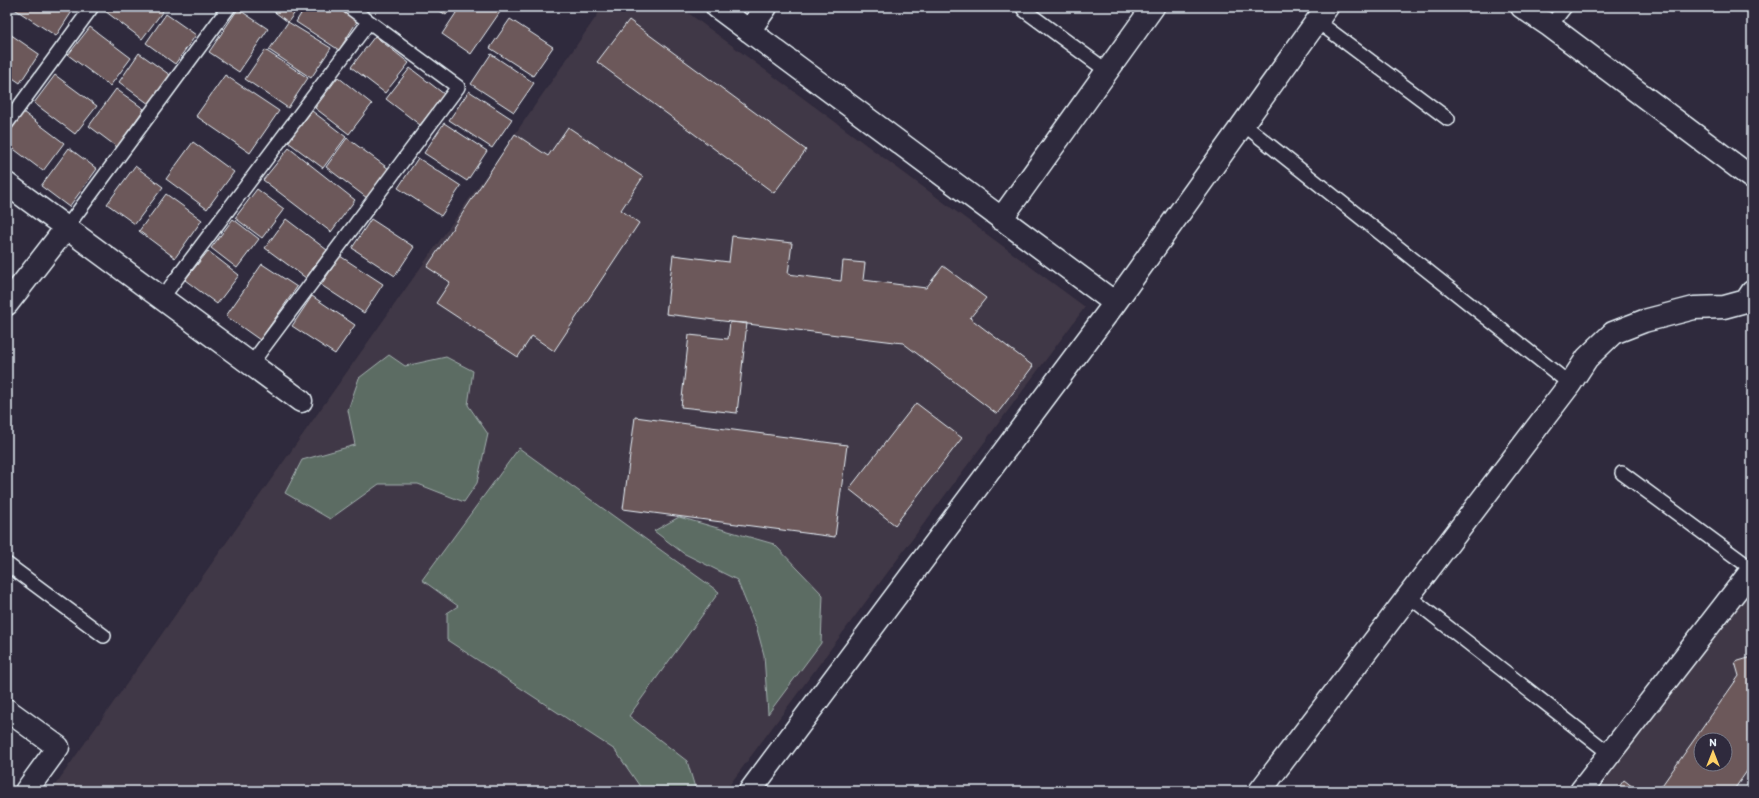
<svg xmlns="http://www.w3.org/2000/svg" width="1759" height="798" font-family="Itim,sans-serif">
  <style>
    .built { fill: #413846; fill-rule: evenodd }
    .green { fill: #5b6c63; stroke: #a2aeae }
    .building { fill: #6c585a; stroke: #e8f1f8; fill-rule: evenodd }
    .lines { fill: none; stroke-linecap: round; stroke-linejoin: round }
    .lane-casing { stroke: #e8f1f8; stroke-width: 16 }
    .street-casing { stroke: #e8f1f8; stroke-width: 25 }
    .lane { stroke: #2f2a3d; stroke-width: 13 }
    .street { stroke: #2f2a3d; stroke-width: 22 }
  </style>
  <rect width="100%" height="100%" fill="#2f2a3d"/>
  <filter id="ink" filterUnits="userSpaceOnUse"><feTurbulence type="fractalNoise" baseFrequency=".025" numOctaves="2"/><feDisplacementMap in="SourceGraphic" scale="8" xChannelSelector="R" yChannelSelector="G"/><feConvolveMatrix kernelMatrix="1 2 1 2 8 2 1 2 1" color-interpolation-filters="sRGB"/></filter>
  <g filter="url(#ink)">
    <path class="built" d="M603,7H680L1085,307L725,791H51L515,134Z
      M1752,577V791H1598ZM1701,740H1725V764H1701Z"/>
    <path class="green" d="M389,355L405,366L446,357L473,371L468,405L488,434L477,483L464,502L418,484H379L330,519L285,493L302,460L355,445L348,410L359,378Z
      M519,448L719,592L629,716L687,761L696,791H643L615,750L447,640V613L458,606L422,580Z
      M679,517L774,544L823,595L821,643L768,714L764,655L757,629L737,580L683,553L654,531Z"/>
    <path class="building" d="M14,7H75L56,36L13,8Z
      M102,7H159L163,11L142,39L101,8Z
      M268,7H299L288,22Z
      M305,7H338L358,20L339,50L296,22Z
      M434,7H452L446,15Z
      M460,7H493L500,12L471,54L442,34Z
      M238,9L268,29L239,72L209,52Z
      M166,14L196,35L175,64L146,43Z
      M510,19L553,47L533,76L490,48Z
      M629,20L806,150L774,193L597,62Z
      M288,22L331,48L311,78L269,50Z
      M90,27L131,58L110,86L68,55Z
      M7,32L39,54L20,83L7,74Z
      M375,36L409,63L385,93L351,67Z
      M265,50L308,78L288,108L245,79Z
      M139,53L170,75L149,104L119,82Z
      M491,54L534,83L514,112L471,84Z
      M410,68L444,94L420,125L386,99Z
      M55,75L97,106L75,134L34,103Z
      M225,75L279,111L250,153L196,116Z
      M338,77L372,104L349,134L315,108Z
      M116,89L144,109L117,147L89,126Z
      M469,91L512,119L492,148L449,120Z
      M312,111L346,137L323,168L288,142Z
      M23,112L64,143L43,171L7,144V133Z
      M444,123L487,151L467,181L424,153Z
      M568,127L643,177L621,210L639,223L554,351L532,336L518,357L436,303L450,282L427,267L515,134L548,156Z
      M347,138L389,169L367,198L326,167Z
      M193,142L234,172L207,209L166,179Z
      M69,148L97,169L69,207L41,186Z
      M289,148L355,200L331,232L263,180Z
      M418,158L461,186L441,216L398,188Z
      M135,166L163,187L135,224L107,204Z
      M257,189L284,209L262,238L235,218Z
      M166,194L202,220L175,258L139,231Z
      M233,219L259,239L237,268L211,248Z
      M286,219L327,250L306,278L265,248Z
      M371,219L414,247L395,276L352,248Z
      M732,236L792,243L788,274L841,281L843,261L865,263L863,280L926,288L943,266L986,298L970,318L1033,366L997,414L903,343L666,314L673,255L729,262Z
      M208,251L239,275L217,304L185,280Z
      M340,256L383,284L364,313L321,285Z
      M262,264L297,287L260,340L226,316Z
      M312,296L355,325L335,354L292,326Z
      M730,322L747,323L737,413L681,407L689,335L728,339Z
      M916,403L962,438L895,525L849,489Z
      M635,417L847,445L835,537L623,509Z
      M1752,657V764L1733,791H1658L1739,676L1735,662ZM1701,740H1725V764H1701Z
      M1624,780L1638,791H1616Z"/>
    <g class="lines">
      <defs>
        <path id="lane" d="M1024,10L1107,71
          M1317,21L1448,119
          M1550,26L1565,7
          M7,123L92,7
          M1243,124L1570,384
          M66,228L229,7
          M162,298L369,22
          M251,364L458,87L349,7
          M1622,473L1752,569
          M7,564L104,636
          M1407,595L1610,754"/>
        <path id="street" d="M717,7L1115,303
          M1522,7L1550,26L1752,178
          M749,31L766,7
          M7,184L301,401
          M1001,219L1153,7
          M7,304L66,228
          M7,710L58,747L26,791
          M750,791L1115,303L1327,7
          M1260,791L1570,384L1587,358L1613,333L1644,321L1694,308L1724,307L1746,301L1752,292
          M1581,791L1752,570"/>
      </defs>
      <use href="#lane" class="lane-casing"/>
      <use href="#street" class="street-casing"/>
      <use href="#lane" class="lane"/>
      <use href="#street" class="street"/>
    </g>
  </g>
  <rect width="1759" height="798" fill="none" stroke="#2f2a3d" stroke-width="24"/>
  <rect x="12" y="12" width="1735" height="774" fill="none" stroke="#e8f1f8" stroke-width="1.5" filter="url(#ink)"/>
  <g transform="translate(1713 752)"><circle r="19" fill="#2f2a3d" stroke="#797a88"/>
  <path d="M0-3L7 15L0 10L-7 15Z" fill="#ffd166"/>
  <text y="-6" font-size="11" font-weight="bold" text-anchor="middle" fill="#e8f1f8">N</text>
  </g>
</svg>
